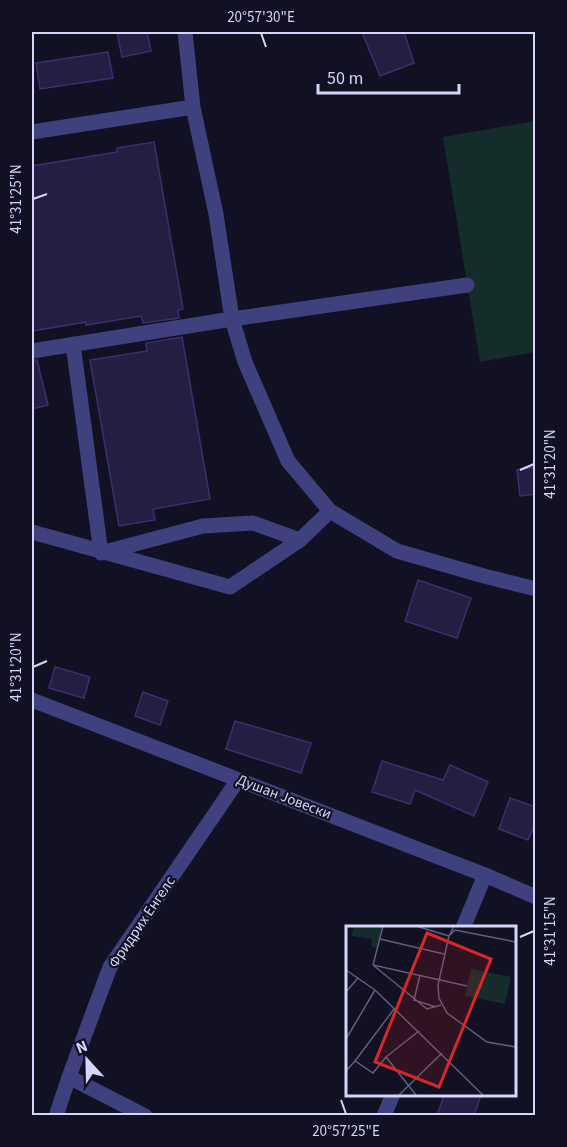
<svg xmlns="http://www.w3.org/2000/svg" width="567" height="1147" font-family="'Source Sans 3',sans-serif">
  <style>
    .green { fill: #142c2a }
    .building { fill: #231e42; stroke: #3a316c; stroke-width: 1.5 }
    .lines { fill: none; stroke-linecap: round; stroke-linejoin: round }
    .minor { stroke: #3f407e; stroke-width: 15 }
    .ticks { fill: none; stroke: #d8d5fc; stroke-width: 2 }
    .labels { text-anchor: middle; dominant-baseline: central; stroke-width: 4.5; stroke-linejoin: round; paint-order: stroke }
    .street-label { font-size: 15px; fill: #d8d5fc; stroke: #121023 }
    .inset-road { fill: none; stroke: #615f7a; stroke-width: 1.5 }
    .view { fill: #d62828; fill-opacity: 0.15; stroke: #d62828; stroke-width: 3 }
    .inset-edge { fill: none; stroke: #d8d5fc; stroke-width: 3 }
    .neatline { fill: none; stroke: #d8d5fc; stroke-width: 2 }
    .ticks-label { font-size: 15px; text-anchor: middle; fill: #d8d5fc }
  </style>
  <rect width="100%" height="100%" fill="#121023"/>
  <path class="green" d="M535,121V352L480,362L443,137Z"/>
  <path class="building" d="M117,32H147L151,51L122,57Z
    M362,32H404L414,63L380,76Z
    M108,52L113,78L40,89L36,63Z
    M154,142L183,309L178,310L179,318L143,323L141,316L86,325V322L32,331V166L117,152V148Z
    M182,337L210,499L153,509L155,520L119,526L90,360L147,351L146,343Z
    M32,360H37L48,405L32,409Z
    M536,467V494L520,496L517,470Z
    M418,580L471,598L457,638L405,621Z
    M55,667L90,677L84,698L49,688Z
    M143,692L168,701L160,725L135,716Z
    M235,721L311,743L301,773L226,749Z
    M382,761L443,780L450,765L488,782L474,816L415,790L410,804L372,792Z
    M510,798L536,807V821L528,840L499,829Z
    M444,1095H481L474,1116H437Z"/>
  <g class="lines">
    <path class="minor" d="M185,32L193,107L216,214L232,319L245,362L288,461L330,511L397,551L484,576L536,589
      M32,132L193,107
      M73,344L101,553L203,526L253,523L300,540
      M32,351L232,319L467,285
      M32,532L230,587L300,540L330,511
      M32,700L485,875L536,897
      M463,928L485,875
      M69,1077L110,967L238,780
      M56,1116L69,1077L145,1116
      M384,1116L393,1094"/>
  </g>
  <path class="ticks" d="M261,33L266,47M33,199L47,194M520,470L534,464M33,667L47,661M520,937L534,931M341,1100L346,1114"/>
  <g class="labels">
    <g class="street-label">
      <text transform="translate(284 797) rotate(21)">Душан Јовески</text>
      <text transform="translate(142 922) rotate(-56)">Фридрих Енгелс</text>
    </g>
  </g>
  <g transform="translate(346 926)">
    <rect width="170" height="170" fill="#121023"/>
    <path d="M8,0H37L31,22L25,20L26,13L5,10ZM125,43L165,51L159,78L119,70Z" fill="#142c2a"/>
    <path class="inset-road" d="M70,0L103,10L108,0M34,13L98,28M170,16L109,4L103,10L92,59L93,72L101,87L141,116L170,121M27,39L37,0M0,44L29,64L137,169M74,49L68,74L90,81M0,66L12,52M95,79L81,83L27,39L121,60M0,113L29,64M40,131L73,105M9,135L48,83M0,145L9,135L27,147L40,131L70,169M53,169L96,127"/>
    <path class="view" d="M81,7L145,33L93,161L29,136Z"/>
    <rect width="170" height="170" class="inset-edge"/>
  </g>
  <rect width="567" height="1147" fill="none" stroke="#121023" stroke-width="66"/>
  <g transform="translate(87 1060) rotate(338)" stroke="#121023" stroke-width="4.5" paint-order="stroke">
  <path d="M0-4.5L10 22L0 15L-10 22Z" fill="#d8d5fc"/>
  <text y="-9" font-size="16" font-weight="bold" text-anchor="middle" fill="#d8d5fc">N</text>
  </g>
  <path d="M318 84v9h141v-9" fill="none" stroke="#d8d5fc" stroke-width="3"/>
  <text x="327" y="84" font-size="18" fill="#d8d5fc" stroke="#121023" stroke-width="4.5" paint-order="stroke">50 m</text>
  <rect x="33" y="33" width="501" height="1081" class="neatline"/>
  <g class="ticks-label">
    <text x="261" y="22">20°57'30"E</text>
    <text transform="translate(16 199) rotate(-90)" y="5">41°31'25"N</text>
    <text transform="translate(550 464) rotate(-90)" y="5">41°31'20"N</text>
    <text transform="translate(16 667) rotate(-90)" y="5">41°31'20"N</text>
    <text transform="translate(550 931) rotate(-90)" y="5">41°31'15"N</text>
    <text x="346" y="1136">20°57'25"E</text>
  </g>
</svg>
